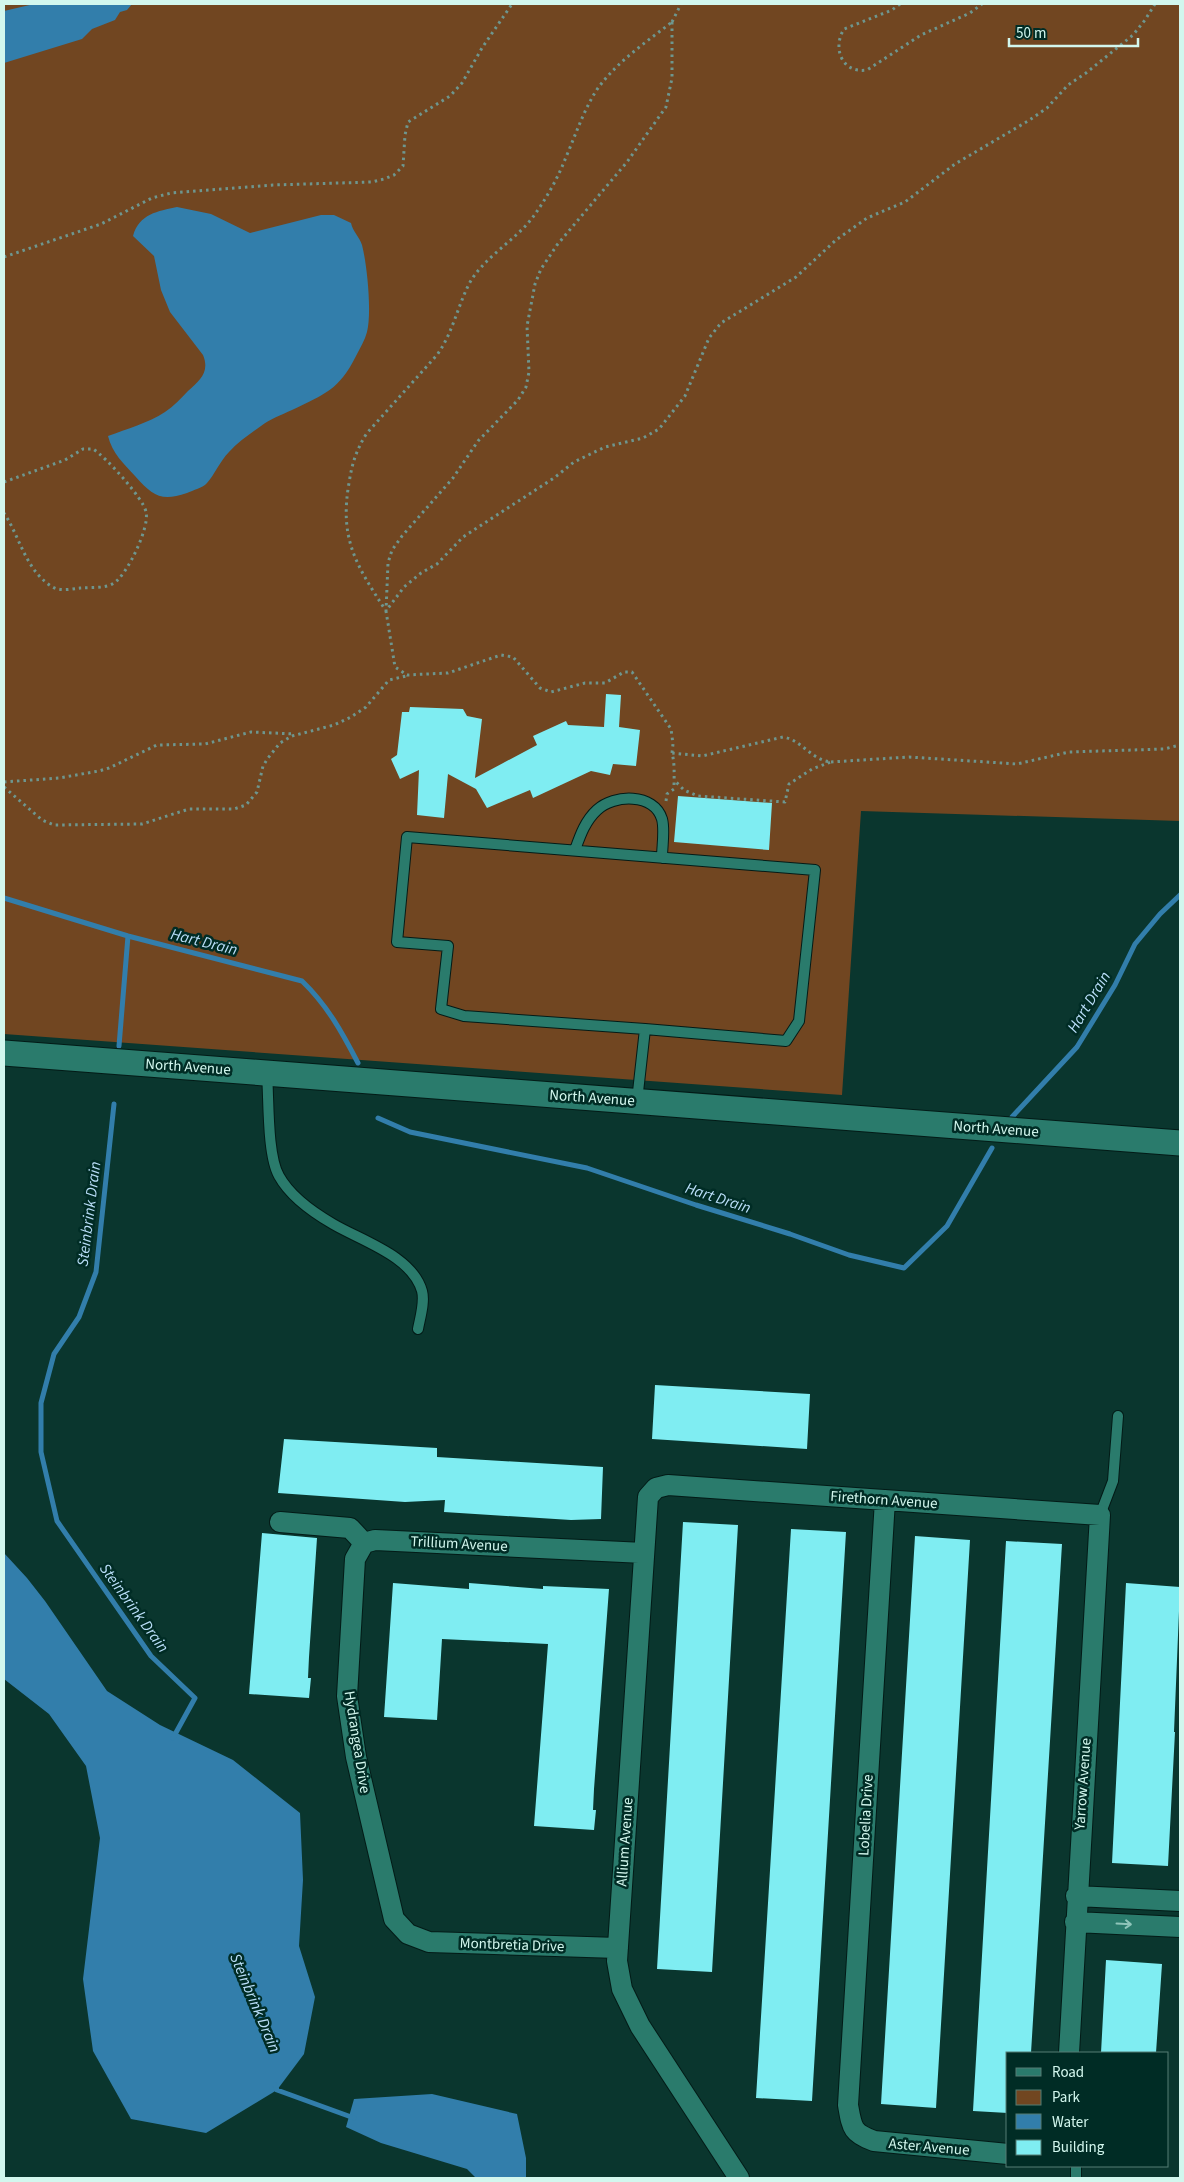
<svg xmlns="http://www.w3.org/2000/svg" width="1184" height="2182" font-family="'Source Sans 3',sans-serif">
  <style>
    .green { fill: #714621 }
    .water { fill: #327eab }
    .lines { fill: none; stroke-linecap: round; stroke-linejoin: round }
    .stream { stroke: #327eab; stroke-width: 5 }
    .building { fill: #7fedf2 }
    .service-casing { stroke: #031b17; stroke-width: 12 }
    .minor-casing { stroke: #031b17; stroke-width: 22 }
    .tertiary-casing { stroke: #031b17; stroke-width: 27 }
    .path { stroke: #6e968e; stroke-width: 3; stroke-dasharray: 2.5 4; stroke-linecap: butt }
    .service { stroke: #2a7b6c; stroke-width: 10 }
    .minor { stroke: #2a7b6c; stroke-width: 20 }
    .tertiary { stroke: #2a7b6c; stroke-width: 25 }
    .oneway { stroke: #8fc5ba }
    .labels { text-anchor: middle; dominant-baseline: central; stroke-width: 5; stroke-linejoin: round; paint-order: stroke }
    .street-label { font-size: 15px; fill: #d2f7ee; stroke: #002c25 }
    .water-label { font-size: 16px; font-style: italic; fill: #b9def8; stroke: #002c25 }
  </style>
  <rect width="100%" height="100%" fill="#0a362e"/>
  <path class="green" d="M4,4H1180V821L861,811L842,1095L4,1034Z"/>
  <path class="water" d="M34,4H132L127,10L120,12L115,20L92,29L82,39L4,63V11Z
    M177,207L211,214L250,233L321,215H334L351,223C353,232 359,236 362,245C367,264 372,312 367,332C365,340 360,348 356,356C339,390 325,394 292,410C281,415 270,419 261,426C250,434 238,442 229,452C220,461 215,474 207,483C203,488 193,490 187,493C161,502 153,496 135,476C124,464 112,453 108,436C127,429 148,423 165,412C174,406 181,398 188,391C200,380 210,372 203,355L170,312L161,290L154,256L133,236C139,214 158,211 177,207Z
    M4,1553L27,1578L45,1601L107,1691L160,1725L233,1760L300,1813L303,1880L299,1946L315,1997L304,2054L277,2090L206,2133L131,2119L93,2051L83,1979L100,1838L86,1766L49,1714L4,1679Z
    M432,2094L517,2114L526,2158V2178H476L467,2169L381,2143L346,2127L354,2099Z"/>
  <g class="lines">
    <path class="stream" d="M4,898L128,936L302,981C327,1005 342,1032 358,1063
      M119,1046L128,936
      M114,1104L96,1272L79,1317L54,1354L41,1403V1452L57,1521L151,1656L195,1698L173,1738
      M1012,1117L1077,1047L1115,985L1135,944L1160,914L1180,895
      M378,1118L410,1132L587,1168L696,1205L790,1234L849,1255L904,1268L947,1226L992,1148
      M275,2085L277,2090L354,2118"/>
  </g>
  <path class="building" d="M606,694L621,695L619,727L640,730L636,766L613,764L610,775L591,771L533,798L530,790L487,808L476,789L448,774L444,818L417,815L419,770L400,779L391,759L397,755L402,712H409L410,707L463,709L467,716L482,719L475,778L537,745L533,736L566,721L568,725L604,727Z
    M678,796L772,803L769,850L674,842Z
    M655,1385L810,1394L807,1449L652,1439Z
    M284,1439L437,1448V1457L603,1467L601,1519L571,1520L444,1512L445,1500L405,1502L278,1493Z
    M683,1522L738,1525L712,1972L657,1969Z
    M791,1529L846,1532L812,2101L756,2098Z
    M262,1533L317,1538L309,1657L308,1678H311L309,1698L249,1694Z
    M915,1536L970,1540L936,2108L881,2104Z
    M1006,1541L1062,1544L1031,2053H1008V2113L973,2111Z
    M393,1583L469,1589V1583L543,1589V1586L609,1589L594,1789L593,1810H596L594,1830L534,1826L548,1644L442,1639L437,1720L384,1717Z
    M1126,1583L1180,1587L1174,1732H1175L1168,1866L1112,1863Z
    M1106,1960L1162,1964L1156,2053H1101Z"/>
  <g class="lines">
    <defs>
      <path id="service" d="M575,850C580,836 585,821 597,810C614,794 654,793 662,819C665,830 662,846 662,858
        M267,1074C269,1099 267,1155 279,1176C290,1196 314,1213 333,1224C362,1241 412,1256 422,1291C425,1302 420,1318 418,1329
        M637,1101L645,1029L786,1041L799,1021L815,870L407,837L397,942L448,946L441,1009L464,1016L645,1029
        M1100,1515L1113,1481L1118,1416
        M1076,2178V2166"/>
      <path id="minor" d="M885,1500L848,2105C852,2128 852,2133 874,2141L1008,2154
        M280,1522L350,1528L364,1543L375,1540L644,1553
        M364,1543L355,1559L347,1696L356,1757L394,1919L408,1934L429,1942L618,1948
        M1076,1896L1180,1901
        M1075,1922L1180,1927
        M739,2178L640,2026L622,1989L617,1961L648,1497L656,1488L668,1485L1100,1515L1069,2053"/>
      <path id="tertiary" d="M4,1053L1180,1143"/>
    </defs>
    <use href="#service" class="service-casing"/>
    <use href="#minor" class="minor-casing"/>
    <use href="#tertiary" class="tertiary-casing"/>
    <path class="path" d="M900,4L892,10L844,29C832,48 842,74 867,70L921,35L970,13L982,4
      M672,22V78L666,107L627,162L557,245L541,269L535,284L527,326L529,372L526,387L518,400L478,441L453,478L402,536L392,550L388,563L386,611C357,566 339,540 349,483C352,464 356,450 367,433L437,355C452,334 457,309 468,286C482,258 514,242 533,217C546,199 558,178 566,157C576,134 583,112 596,91C615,63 645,43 672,22Z
      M672,22L681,4
      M4,257L101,224L152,198L171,193L273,185L372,182L384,179L394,175L403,166L405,135L408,122L450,96L462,83L482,48L512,4
      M4,482L65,460L83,449H93C105,456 144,499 146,512C150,527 127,575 114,583C105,589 91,587 80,588C71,589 59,592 51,586C25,569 20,537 4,513
      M672,753L673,744L671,729L632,672H624L605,683H585L551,692L540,688L513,657L501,655L448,673L407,675L395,667L386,611L404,587L421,573L437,564L463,537L554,478L574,462L605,447L643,438L659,429L685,396L709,338L721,323L796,277L836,240L867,218L905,202L955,164L1028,121L1047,108L1068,85L1086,73L1133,35L1145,20L1155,4
      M831,762L909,757L1017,764L1069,752L1164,749L1180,745
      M4,782L59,778L99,771L109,768L157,745L205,744L251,732L295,734
      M4,787L42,820L54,825L142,824L189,809H234L246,805L257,792L263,766L268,758L280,743L292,736L334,725L351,717L366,707L389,680L406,676
      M666,801L667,794L674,789C674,776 675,764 672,753L702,756L783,737C802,740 811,760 831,762L812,769L789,784L785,802L698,796L684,790L674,780"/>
    <use href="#service" class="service"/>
    <use href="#minor" class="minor"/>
    <use href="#tertiary" class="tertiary"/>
  </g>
  <defs><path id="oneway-shaft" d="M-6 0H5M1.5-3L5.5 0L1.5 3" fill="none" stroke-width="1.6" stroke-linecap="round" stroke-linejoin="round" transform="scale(1.25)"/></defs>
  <use class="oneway" href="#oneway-shaft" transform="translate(1124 1924) rotate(3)"/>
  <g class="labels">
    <g class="street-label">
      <text transform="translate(188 1067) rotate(4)">North Avenue</text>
      <text transform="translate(592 1098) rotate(4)">North Avenue</text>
      <text transform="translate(996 1129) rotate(4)">North Avenue</text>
      <text transform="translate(884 1500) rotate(4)">Firethorn Avenue</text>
      <text transform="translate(459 1544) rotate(3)">Trillium Avenue</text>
      <text transform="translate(357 1742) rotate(81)">Hydrangea Drive</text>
      <text transform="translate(1083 1784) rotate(-86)">Yarrow Avenue</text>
      <text transform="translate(866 1815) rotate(-87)">Lobelia Drive</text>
      <text transform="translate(625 1842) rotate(-86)">Allium Avenue</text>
      <text transform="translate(512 1945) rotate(2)">Montbretia Drive</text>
      <text transform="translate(929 2147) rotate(5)">Aster Avenue</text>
    </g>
    <g class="water-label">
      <text transform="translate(204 942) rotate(14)">Hart Drain</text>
      <text transform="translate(1089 1002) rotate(-59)">Hart Drain</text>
      <text transform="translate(718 1198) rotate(18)">Hart Drain</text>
      <text transform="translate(89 1214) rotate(-83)">Steinbrink Drain</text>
      <text transform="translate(134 1608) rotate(54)">Steinbrink Drain</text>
      <text transform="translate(255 2003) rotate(67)">Steinbrink Drain</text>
    </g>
  </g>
  <rect width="1184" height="2182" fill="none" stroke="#d2f7ee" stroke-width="10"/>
  <rect x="1006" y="2052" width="162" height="115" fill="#002c25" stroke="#547d75"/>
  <rect x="1016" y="2068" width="25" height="8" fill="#2a7b6c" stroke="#547d75"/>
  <text x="1052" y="2077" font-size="15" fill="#d2f7ee">Road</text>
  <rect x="1016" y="2090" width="25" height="15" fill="#714621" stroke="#547d75"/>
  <text x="1052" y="2102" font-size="15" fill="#d2f7ee">Park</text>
  <rect x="1016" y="2114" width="25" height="15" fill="#327eab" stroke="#547d75"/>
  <text x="1052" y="2127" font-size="15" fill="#d2f7ee">Water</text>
  <rect x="1016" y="2140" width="25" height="15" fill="#7fedf2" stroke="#547d75"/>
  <text x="1052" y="2152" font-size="15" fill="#d2f7ee">Building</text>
  <path d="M1009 38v8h129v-8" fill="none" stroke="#d2f7ee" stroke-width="2.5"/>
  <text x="1016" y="38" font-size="15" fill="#d2f7ee" stroke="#002c25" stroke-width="4" paint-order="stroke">50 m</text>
</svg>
